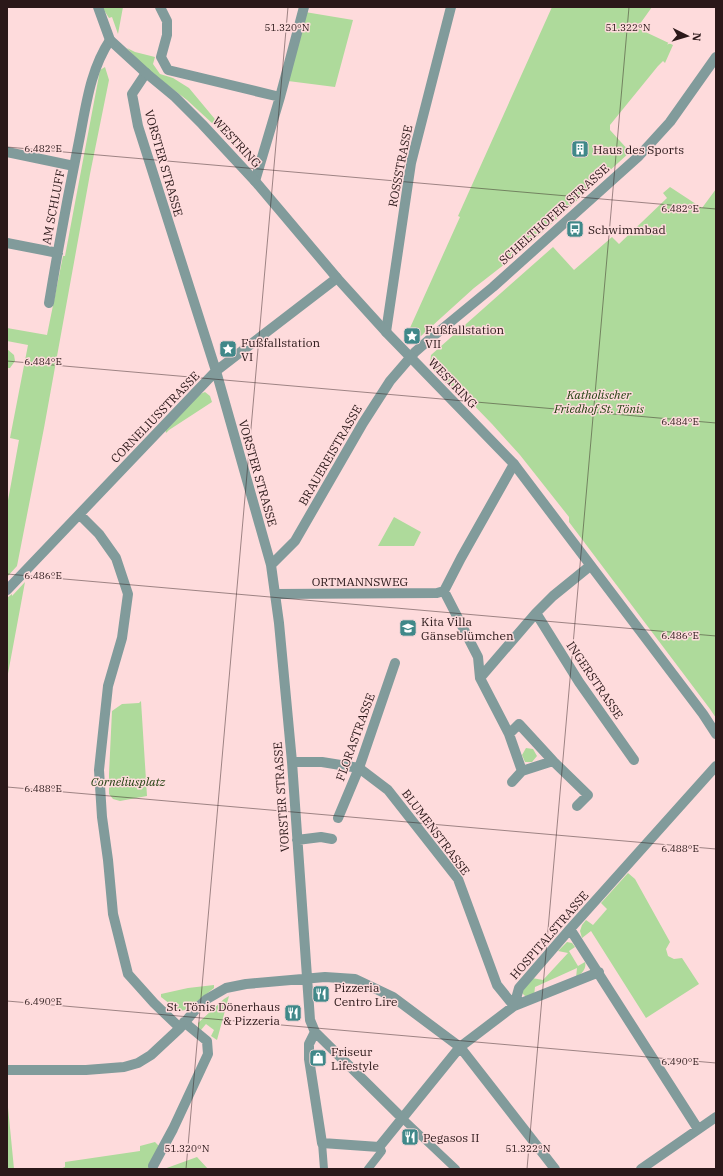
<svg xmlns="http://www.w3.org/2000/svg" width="723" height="1176" font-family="'IBM Plex Serif',serif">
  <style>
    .green { fill: #aeda9b }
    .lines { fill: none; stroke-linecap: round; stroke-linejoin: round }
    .pedestrian { stroke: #819b9b; stroke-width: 8 }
    .minor { stroke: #819b9b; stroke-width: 10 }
    .tertiary { stroke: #819b9b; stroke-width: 10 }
    .ticks { fill: none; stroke: #2b1819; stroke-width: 1; stroke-opacity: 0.45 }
    .labels { text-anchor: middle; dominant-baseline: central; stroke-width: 3; stroke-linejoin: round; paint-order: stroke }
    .street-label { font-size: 12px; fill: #2b1819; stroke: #fedbdc }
    .poi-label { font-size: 12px; fill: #2b1819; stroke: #fedbdc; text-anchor: start }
    .park-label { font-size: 12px; font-style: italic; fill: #1d3c0b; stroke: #fedbdc }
    .ticks-label { font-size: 10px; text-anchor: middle; fill: #2b1819; stroke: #fedbdc; stroke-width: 3; stroke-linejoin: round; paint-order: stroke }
  </style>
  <rect width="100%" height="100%" fill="#fedbdc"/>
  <path class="green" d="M102,7H123L118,34L112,17L109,18Z
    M552,7H652L637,28L673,45L665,63L663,61L658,66L610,125V130L630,152L524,249L474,288L421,336L411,341L405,339L460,217L458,216Z
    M305,12L353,20L335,87L288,81Z
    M127,48L135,52L155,57L153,64L160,74L173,78L189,88L239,148L187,100L144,67Z
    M105,67L109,80L90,174L44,428L17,566L7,577V506L19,440L10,438L28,345L7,341V328L47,335L63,256H65L100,70Z
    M670,187L702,208L716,189V718L710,709L569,522V517L520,455L492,424L459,390L452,389L435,372L430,364L431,355L553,247L574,270L612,237L619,244L667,198L663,193Z
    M7,349L14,355L15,361L10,368H7Z
    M205,392L210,396L212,402L169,430L166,433L165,429L198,395Z
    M394,517L421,532L414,546H378Z
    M25,582L7,679V598L12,594V596Z
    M141,701L147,796L120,801L113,799L109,794V774L112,711L122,704L139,703Z
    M526,748L533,749L537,756L532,762H525L522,755Z
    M628,873L635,879L670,942L666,949L668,956L674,959L682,958L699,984L646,1018L591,931L582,938L580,931L582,925L586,920L593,925L607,909L601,903Z
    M567,942L572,943L575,947L569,951L578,966L585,962C587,969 581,974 576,978L577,968L535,987L534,996L526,997L522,993L523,988L532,978L543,980L568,953L558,951Z
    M214,985V988L186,1010L179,1011L161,997V994L188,988Z
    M229,996L217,1040L211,1036L214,1030L206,1024L201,1030L199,1029L198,1023L224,999Z
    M7,1097L14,1169H7Z
    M155,1142L160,1147L149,1169H60L65,1167V1162L140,1151V1146Z
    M197,1157L208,1169H164Z"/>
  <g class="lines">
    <path class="pedestrian" d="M402,1118L456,1169
      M322,1143L324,1169
      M368,1169L382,1151L379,1147"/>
    <path class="minor" d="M160,7L167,21V35L161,57L168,70L280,97L255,181
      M146,73L132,94L138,126L216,371L271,565L279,623L292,762L310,1020L315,1032L309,1044V1059L322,1143L379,1147L460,1047L514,1006L519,988L570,929L716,766
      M280,97L304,7
      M7,152L74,166
      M7,243L58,253
      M49,303C58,249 68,195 79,141C86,106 90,70 110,40
      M386,332L411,163L451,7
      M80,515L99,534L116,558L128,594L122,638L108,686L99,770L102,817L108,860L113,914L128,974L154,1003L180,1028
      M271,565L295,541L363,423L390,381L415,352L431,338L493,287L639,156L670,122L716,57
      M7,590L216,371L337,278
      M444,591L478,657L480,678L509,734L522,771L512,782
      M275,594L437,593L444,591L461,558L514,464
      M536,613L579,682L634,760
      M480,678L536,613L553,596L590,566
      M509,734L519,724L553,761
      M292,762H322L359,768L388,790L458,879L497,985L514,1006L599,972
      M522,771L553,761L588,795L577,806
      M338,818L359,768L395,663
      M297,840L321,837L332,839
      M570,929L698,1129
      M315,1032L402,1118
      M7,1070H86L124,1067L138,1063L151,1055L180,1028L196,1009L207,999L226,988L246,984L325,977L355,979L393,997L460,1047L555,1169
      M153,1166L173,1129L208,1054L207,1041L184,1022
      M641,1169L716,1117"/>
    <path class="tertiary" d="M98,7L110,40L146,73L175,97L202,124L255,181L337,278L386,332L514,464L703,714L716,734"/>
  </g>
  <path class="ticks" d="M7,147L716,209M7,361L716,423M7,574L716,636M7,787L716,849M7,1001L716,1063M186,1169L288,7M527,1169L629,7"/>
  <defs>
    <symbol id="building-square" viewBox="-11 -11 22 22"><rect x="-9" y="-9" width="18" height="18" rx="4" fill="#408889" stroke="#fedbdc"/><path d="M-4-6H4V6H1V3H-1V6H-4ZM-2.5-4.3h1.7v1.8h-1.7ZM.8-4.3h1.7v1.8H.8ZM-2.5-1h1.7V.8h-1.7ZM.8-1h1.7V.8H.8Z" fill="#fff"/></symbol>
    <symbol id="bus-square" viewBox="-11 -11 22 22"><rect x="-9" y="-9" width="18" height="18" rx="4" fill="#408889" stroke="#fedbdc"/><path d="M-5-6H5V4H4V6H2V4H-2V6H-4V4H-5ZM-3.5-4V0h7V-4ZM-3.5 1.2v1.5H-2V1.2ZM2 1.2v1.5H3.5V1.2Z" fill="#fff"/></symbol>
    <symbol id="sight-square" viewBox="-11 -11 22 22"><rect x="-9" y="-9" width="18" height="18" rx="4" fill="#408889" stroke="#fedbdc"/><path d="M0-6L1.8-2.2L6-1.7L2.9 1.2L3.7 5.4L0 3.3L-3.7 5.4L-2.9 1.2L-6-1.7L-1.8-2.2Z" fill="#fff"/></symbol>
    <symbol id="school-square" viewBox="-11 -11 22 22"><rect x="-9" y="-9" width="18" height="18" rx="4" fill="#408889" stroke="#fedbdc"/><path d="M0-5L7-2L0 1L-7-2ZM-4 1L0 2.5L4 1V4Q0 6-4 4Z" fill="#fff"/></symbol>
    <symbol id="restaurant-square" viewBox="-11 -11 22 22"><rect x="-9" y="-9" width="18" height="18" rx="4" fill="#408889" stroke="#fedbdc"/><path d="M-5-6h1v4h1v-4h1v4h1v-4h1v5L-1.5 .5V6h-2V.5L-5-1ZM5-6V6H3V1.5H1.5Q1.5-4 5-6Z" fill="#fff"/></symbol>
    <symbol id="shop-square" viewBox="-11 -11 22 22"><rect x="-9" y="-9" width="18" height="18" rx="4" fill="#408889" stroke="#fedbdc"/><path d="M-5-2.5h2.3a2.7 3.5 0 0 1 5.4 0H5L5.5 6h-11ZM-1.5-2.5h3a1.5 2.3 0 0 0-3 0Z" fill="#fff"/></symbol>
  </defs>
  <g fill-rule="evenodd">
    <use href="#building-square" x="570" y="139" width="20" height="20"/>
    <use href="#bus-square" x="565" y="219" width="20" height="20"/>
    <use href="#sight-square" x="402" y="326" width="20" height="20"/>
    <use href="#sight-square" x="218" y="339" width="20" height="20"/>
    <use href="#school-square" x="398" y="618" width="20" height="20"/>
    <use href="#restaurant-square" x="311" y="984" width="20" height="20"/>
    <use href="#restaurant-square" x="283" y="1003" width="20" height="20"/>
    <use href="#shop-square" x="308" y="1048" width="20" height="20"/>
    <use href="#restaurant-square" x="400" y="1127" width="20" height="20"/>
  </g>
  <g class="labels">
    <g class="street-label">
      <text transform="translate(237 142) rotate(47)">WESTRING</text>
      <text transform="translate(164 163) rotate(74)">VORSTER STRASSE</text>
      <text transform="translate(400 166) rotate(-79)">ROSSSTRASSE</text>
      <text transform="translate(53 207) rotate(-79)">AM SCHLUFF</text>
      <text transform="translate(554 214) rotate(-42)">SCHELTHOFER STRASSE</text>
      <text transform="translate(453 383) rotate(46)">WESTRING</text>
      <text transform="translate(155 417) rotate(-46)">CORNELIUSSTRASSE</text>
      <text transform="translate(330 455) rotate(-60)">BRAUEREISTRASSE</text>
      <text transform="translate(258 473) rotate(74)">VORSTER STRASSE</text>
      <text x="360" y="581">ORTMANNSWEG</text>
      <text transform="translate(595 680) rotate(56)">INGERSTRASSE</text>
      <text transform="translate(355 737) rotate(-70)">FLORASTRASSE</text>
      <text transform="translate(281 797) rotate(-94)">VORSTER STRASSE</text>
      <text transform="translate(436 832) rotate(53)">BLUMENSTRASSE</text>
      <text transform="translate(549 935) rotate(-49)">HOSPITALSTRASSE</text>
    </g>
    <g class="poi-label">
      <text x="593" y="149">Haus des Sports</text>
      <text x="588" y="229">Schwimmbad</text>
      <text x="425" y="329">Fußfallstation<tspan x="425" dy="14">VII</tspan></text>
      <text x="241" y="342">Fußfallstation<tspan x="241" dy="14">VI</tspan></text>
      <text x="421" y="621">Kita Villa<tspan x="421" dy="14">Gänseblümchen</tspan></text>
      <text x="334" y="987">Pizzeria<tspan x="334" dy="14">Centro Lire</tspan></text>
      <text x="280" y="1006" text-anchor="end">St. Tönis Dönerhaus<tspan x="280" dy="14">&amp; Pizzeria</tspan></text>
      <text x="331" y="1051">Friseur<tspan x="331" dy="14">Lifestyle</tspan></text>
      <text x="423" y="1137">Pegasos II</text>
    </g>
    <g class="park-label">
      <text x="599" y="394">Katholischer<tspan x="599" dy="14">Friedhof St. Tönis</tspan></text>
      <text x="128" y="781">Corneliusplatz</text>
    </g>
  </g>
  <g class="ticks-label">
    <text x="287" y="31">51.320°N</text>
    <text x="628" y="31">51.322°N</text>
    <text x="43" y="152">6.482°E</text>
    <text x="680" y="212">6.482°E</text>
    <text x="43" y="365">6.484°E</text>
    <text x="680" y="425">6.484°E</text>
    <text x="43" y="579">6.486°E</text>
    <text x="680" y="639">6.486°E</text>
    <text x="43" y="792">6.488°E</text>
    <text x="680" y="852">6.488°E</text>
    <text x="43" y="1005">6.490°E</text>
    <text x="680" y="1065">6.490°E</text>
    <text x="187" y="1152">51.320°N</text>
    <text x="528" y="1152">51.322°N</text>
  </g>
  <rect width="723" height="1176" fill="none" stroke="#2b1819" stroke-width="16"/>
  <g transform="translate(687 36) rotate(95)" stroke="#fedbdc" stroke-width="3" paint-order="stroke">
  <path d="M0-3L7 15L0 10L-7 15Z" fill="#2b1819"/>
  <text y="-6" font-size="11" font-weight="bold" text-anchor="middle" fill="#2b1819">N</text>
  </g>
</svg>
